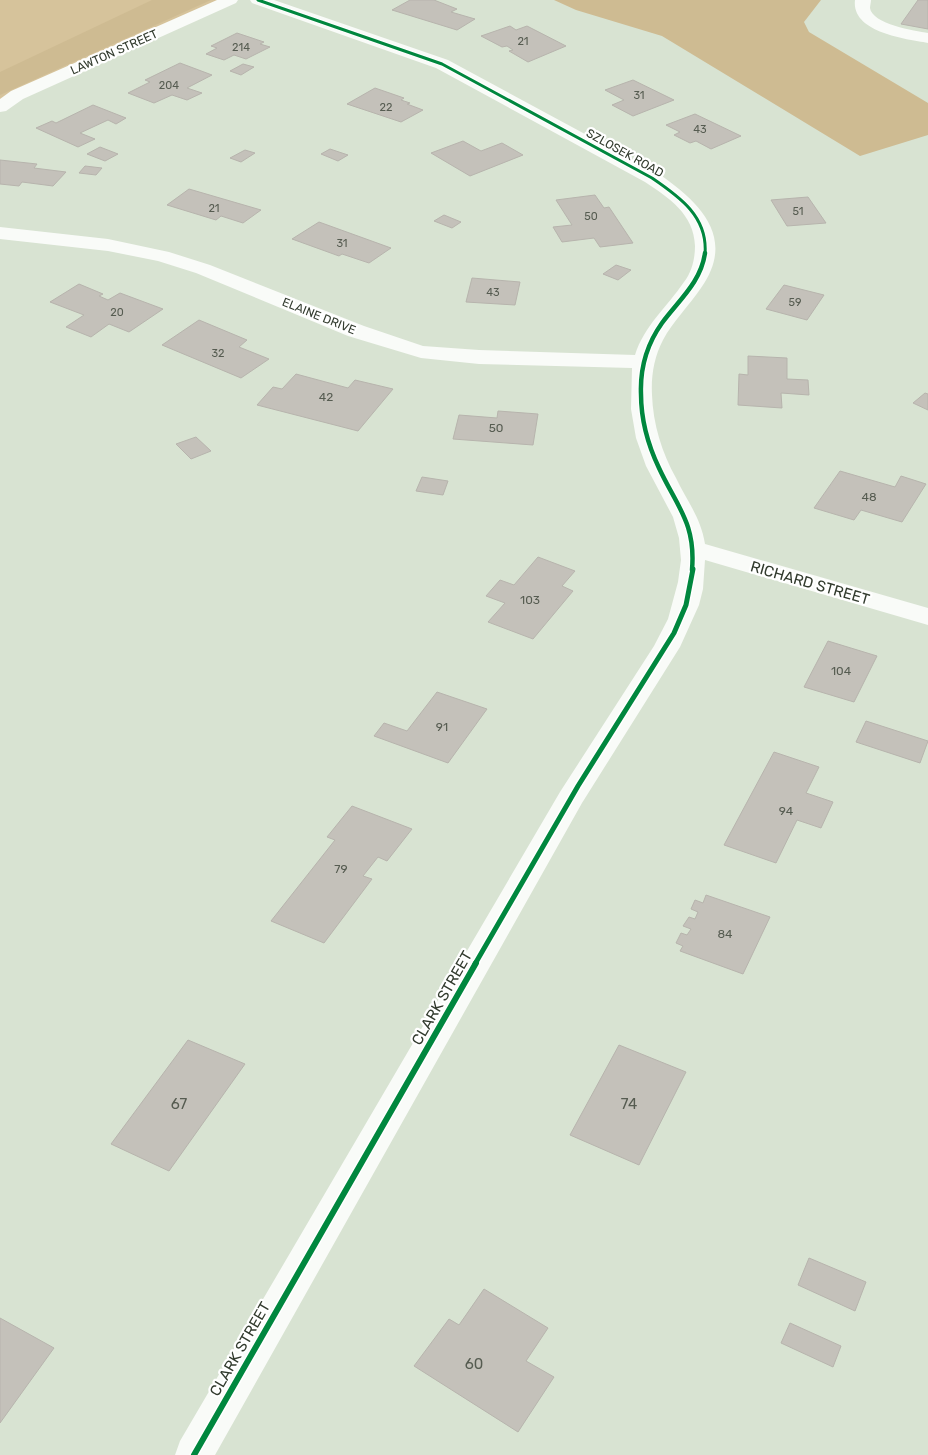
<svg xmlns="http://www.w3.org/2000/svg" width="928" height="1455" font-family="Rubik,sans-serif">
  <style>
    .green { fill: #d6c39b }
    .forest { fill: #cebb92 }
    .building { fill: #c4c1ba; stroke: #b7b4ad }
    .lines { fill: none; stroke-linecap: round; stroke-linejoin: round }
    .minor { fill: #f9fbf8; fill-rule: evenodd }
    .cycleway-far3-casing { stroke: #fff; stroke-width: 5 }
    .cycleway-far2-casing { stroke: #fff; stroke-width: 7 }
    .cycleway-far1-casing { stroke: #fff; stroke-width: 8 }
    .cycleway-casing { stroke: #fff; stroke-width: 9 }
    .cycleway-far3 { stroke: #00873e; stroke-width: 3 }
    .cycleway-far2 { stroke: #00873e; stroke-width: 4.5 }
    .cycleway-far1 { stroke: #00873e; stroke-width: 5 }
    .cycleway { stroke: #00873e; stroke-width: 6 }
    .labels { text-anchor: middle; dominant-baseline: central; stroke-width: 4.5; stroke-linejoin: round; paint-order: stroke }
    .far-number-label { font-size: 11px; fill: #565c51 }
    .far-street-label { font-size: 12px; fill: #323b2e; stroke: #fff }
    .number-label { font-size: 12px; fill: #565c51 }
    .street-label { font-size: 15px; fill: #323b2e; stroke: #fff }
    .near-number-label { font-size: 15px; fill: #565c51 }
  </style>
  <rect width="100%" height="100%" fill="#d8e3d2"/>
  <path class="green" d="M0,0H222L0,100Z"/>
  <path class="forest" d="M152,0H211L0,95V72Z
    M554,0H821L804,22L809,32L928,103V135L860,156L662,36L576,10Z"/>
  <path class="building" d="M410,0H434L457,9L451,12L475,19L457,30L392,10Z
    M918,0H928V29L901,24Z
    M510,26L516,30L527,26L566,46L528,62L509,51L513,50L507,46L502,47L481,36Z
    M237,33L264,42L260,44L270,47L246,59L234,55L224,60L206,54L217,48L211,46Z
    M180,63L212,75L187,88L202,93L187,100L172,95L154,103L128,93L150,82L145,80Z
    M243,64L254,67L241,75L230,71Z
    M633,80L674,100L633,116L612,105L624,100L605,90Z
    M375,88L404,98L401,100L410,103L407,104L423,110L401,122L347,104Z
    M93,105L126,118L116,124L108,120L80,133L95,139L78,147L36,128L52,121L56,123Z
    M695,114L741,136L711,149L696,141L690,143L674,135L680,132L666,125Z
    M463,141L481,151L502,143L523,155L470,176L431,153Z
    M100,147L118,154L105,161L87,154Z
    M330,149L348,155L338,161L321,154Z
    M245,150L255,153L241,162L230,158Z
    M0,160L37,164L34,168L66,172L53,186L22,182L19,186L0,184Z
    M85,166L102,168L96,175L79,173Z
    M189,189L261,210L243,223L221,216L216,220L167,205Z
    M595,195L604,208L609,207L633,243L600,247L594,238L562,242L553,227L572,225L556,200Z
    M808,197L826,223L787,226L771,200Z
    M444,215L461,222L452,228L434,221Z
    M319,222L391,248L369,263L342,254L339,256L292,239Z
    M616,265L631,270L618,280L603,274Z
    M472,278L520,282L515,305L466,302Z
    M79,284L103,294L99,296L108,300L120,293L163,309L129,332L109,324L91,337L66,327L84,315L50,302Z
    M784,285L824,295L807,320L766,309Z
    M199,320L247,340L239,347L269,359L241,378L162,345Z
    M748,356L787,358V379L808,380L809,395L781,393L782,408L738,405L739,374L748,375Z
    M296,374L348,388L355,380L393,389L358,431L257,405L273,387L282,389Z
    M925,393L928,394V410L913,403Z
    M498,411L538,414L533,445L453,439L459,415L497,418Z
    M196,437L211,451L191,459L176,444Z
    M840,471L895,487L901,476L926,484L902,522L861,510L854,520L814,508Z
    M422,477L448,481L443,495L416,491Z
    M538,557L575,571L562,586L573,591L533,639L488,622L505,603L486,596L500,580L514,585Z
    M828,641L877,656L854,702L804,687Z
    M437,692L487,709L448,763L374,736L384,723L407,731Z
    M866,721L928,741L920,763L856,742Z
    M774,752L819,767L806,793L833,802L821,828L797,820L776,863L724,845Z
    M352,806L412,829L387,861L378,857L363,876L372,879L324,943L271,921L335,840L327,837Z
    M706,895L770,917L743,974L680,951L683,946L676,943L681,933L687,935L691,929L683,926L689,917L695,919L698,912L691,909L695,900L703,903Z
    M188,1040L245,1064L169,1171L111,1144Z
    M619,1045L686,1072L639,1165L570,1135Z
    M809,1258L866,1282L855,1311L798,1285Z
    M484,1289L548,1328L526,1361L554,1377L518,1432L414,1366L449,1319L459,1325Z
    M0,1318L54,1348L0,1423Z
    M790,1323L841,1346L833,1367L781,1343Z"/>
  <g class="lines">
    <path class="minor" d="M217,0H238L236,3L23,99L6,111L0,112V99L11,91Z
      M250,0H274L448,60L659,174C699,202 737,237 701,288C689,306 673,321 663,340C654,357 651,376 652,395C653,424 662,453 676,478C687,501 701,518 705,544L928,608V625L705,560L703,589L699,605L680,647L582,803L215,1455H175L180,1441L560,792L654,646L668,619L678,582L681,560L679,538L673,517L646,466L636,438L631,409L632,368L479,364L421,358L348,336L196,273L158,261L108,251L0,239V227L108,239L169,252L210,265L364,326L423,346L479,350L635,355C644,326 667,307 684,282C692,272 695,258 695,246C694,214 669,198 645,182L436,68L252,3Z
      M855,0H871C871,3 870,5 870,8C872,24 915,31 928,33V43C904,39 851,32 855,0Z"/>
    <defs>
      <path id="cycleway-far3" d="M258,0L442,64L652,178C680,197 708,217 705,254"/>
      <path id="cycleway-far2" d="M692,570C696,523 677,507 659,468C648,445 641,420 641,394C640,368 647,344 662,323C679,300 701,282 705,253"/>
      <path id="cycleway-far1" d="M475,964L578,786L674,633L686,605L693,569"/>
      <path id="cycleway" d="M194,1455L476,963"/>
    </defs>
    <use href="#cycleway-far3" class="cycleway-far3-casing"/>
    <use href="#cycleway-far2" class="cycleway-far2-casing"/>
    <use href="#cycleway-far1" class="cycleway-far1-casing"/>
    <use href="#cycleway" class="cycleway-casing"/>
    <use href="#cycleway-far3" class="cycleway-far3"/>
    <use href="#cycleway-far2" class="cycleway-far2"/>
    <use href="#cycleway-far1" class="cycleway-far1"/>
    <use href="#cycleway" class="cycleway"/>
  </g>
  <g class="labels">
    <g class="far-number-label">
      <text x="523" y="41">21</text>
      <text x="241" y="47">214</text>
      <text x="169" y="85">204</text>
      <text x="639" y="95">31</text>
      <text x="386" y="107">22</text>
      <text x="700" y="129">43</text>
      <text x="214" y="208">21</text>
      <text x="798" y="211">51</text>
      <text x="591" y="216">50</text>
      <text x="342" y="243">31</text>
      <text x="493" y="292">43</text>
      <text x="795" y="302">59</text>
      <text x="117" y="312">20</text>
      <text x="218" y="353">32</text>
    </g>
    <g class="far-street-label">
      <text transform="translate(114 52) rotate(-24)">LAWTON STREET</text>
      <text transform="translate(625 153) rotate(29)">SZLOSEK ROAD</text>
      <text transform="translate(319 316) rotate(22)">ELAINE DRIVE</text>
    </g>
    <g class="number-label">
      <text x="326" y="397">42</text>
      <text x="496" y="428">50</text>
      <text x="869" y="497">48</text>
      <text x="530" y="600">103</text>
      <text x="841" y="671">104</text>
      <text x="442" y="727">91</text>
      <text x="786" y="811">94</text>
      <text x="341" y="869">79</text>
      <text x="725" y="934">84</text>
    </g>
    <g class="street-label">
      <text transform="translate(810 583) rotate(16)">RICHARD STREET</text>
      <text transform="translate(442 998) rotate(-60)">CLARK STREET</text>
      <text transform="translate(240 1349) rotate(-60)">CLARK STREET</text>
    </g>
    <g class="near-number-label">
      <text x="179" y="1104">67</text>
      <text x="629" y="1104">74</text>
      <text x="474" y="1364">60</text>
    </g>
  </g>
</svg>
